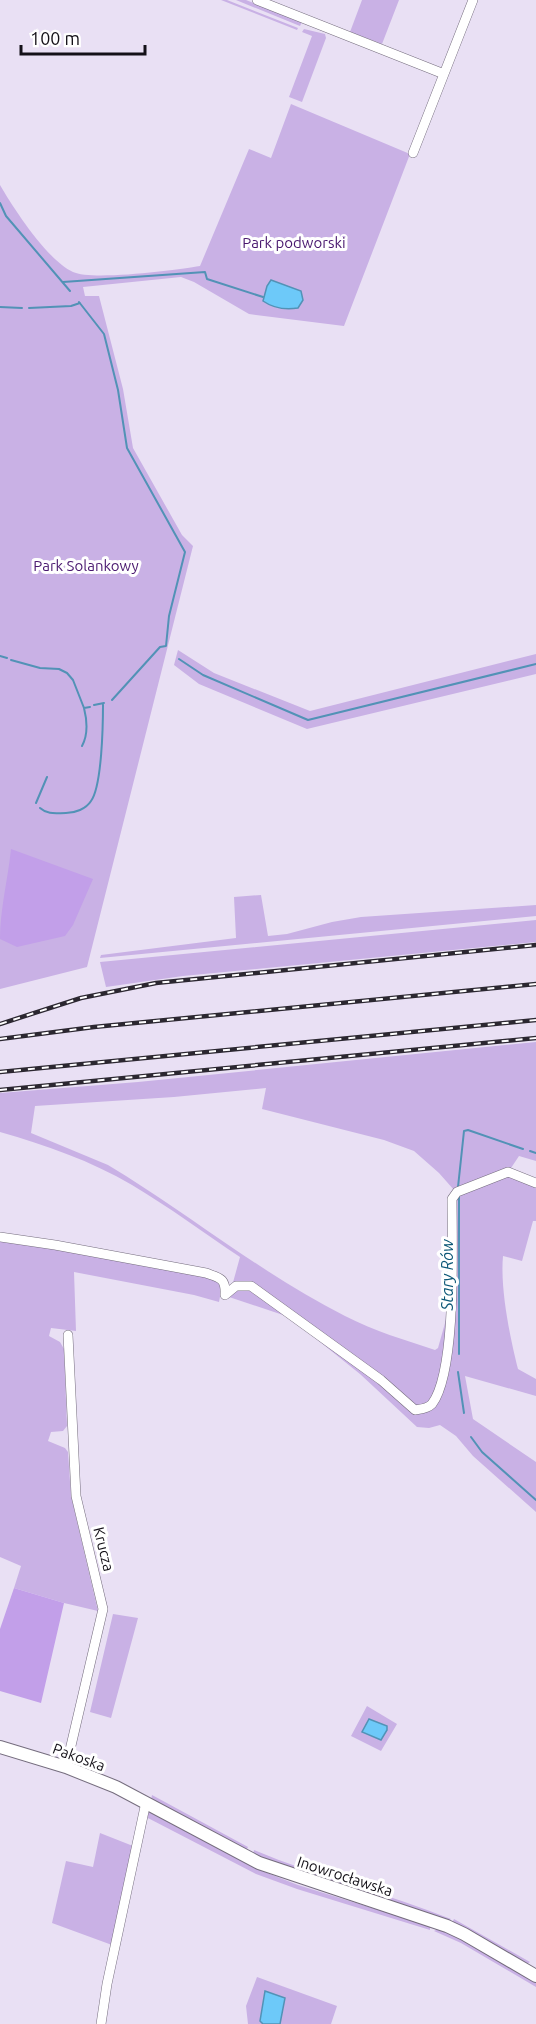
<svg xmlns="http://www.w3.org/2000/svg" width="536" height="2024" font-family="Ubuntu,sans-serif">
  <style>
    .green { fill: #c9b1e5 }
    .forest { fill: #c29fe9 }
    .water { fill: #6dc9f9; stroke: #5292b6; stroke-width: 1.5 }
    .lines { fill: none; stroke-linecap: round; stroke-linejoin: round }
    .stream { stroke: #5292b6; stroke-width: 2 }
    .minor-casing { stroke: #756d7e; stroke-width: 10 }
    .secondary-casing { stroke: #756d7e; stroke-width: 14 }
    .minor { stroke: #fff; stroke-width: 9 }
    .secondary { stroke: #fff; stroke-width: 12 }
    .rail-casing { stroke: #2b2730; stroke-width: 4.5 }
    .rail { stroke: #fff; stroke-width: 2; stroke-dasharray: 7; stroke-linecap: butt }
    .labels { text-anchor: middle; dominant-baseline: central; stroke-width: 6; stroke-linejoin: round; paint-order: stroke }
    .park-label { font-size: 15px; fill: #48176e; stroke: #fff }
    .street-label { font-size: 15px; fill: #141118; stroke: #fff }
    .water-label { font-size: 16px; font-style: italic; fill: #0c5777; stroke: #fff }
  </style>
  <rect width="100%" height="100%" fill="#e9e0f4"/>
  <path class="green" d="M221,0H227L298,28L297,30Z
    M236,0H246L302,22L300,26Z
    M362,0H399L382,44L350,32Z
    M304,29L325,34L326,38L302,102L289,97L312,36L302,32Z
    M291,104L410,154L344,326L249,314L194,282L181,277L83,287L85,296H99L123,389L133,448L182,535L193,546L87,967L0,989V185C14,209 47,260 73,272C92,281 177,270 200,266L249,149L271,158Z
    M178,650L214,673L310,711L536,654V674L307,729L199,684L174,665Z
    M261,895L268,936L287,934L332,922L361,917L536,905V916L100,958L101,955L236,938L234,897Z
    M536,920V942L183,976L106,987L100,962Z
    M536,1042V1161L519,1156L511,1168L454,1190L439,1173L414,1151L384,1140L262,1109L266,1088L174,1097L35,1106L31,1133L108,1165L126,1176C200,1223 268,1277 345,1316C374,1331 405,1340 435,1350L438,1348L447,1316L455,1200L460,1193L507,1176L536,1187V1221H533L522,1261L503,1256C500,1289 510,1337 518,1369L536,1379V1396L465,1376L473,1419L536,1462V1512L473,1456L456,1436L440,1425L429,1428L417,1427L360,1374L289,1317L229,1297L240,1257C204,1233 169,1207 132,1185C91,1161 46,1145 0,1132V1093L138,1082Z
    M0,1240L62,1250L214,1279L222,1286L219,1302L194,1295L74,1272L76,1331L51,1328L49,1336L60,1342L64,1349L67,1426L63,1431L51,1432L48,1441L65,1448L68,1452L71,1496L98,1611L64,1603L14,1588L21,1566L0,1557Z
    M113,1614L138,1618L111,1718L90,1712Z
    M367,1706L397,1724L381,1751L351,1736Z
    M152,1795L248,1847L246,1851L151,1800Z
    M149,1812L257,1869L298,1885L430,1926V1930L297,1889L256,1874L146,1817Z
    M100,1833L133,1846L112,1945L52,1923L66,1861L93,1867Z
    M254,1850C318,1877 386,1893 451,1919L448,1922L423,1912L303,1874L253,1855Z
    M454,1919L530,1962L527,1964L452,1923Z
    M438,1929L462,1940L536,1983V1987L461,1943L434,1931Z
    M257,1977L337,2006L331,2024H248L246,2006Z"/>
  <path class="forest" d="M11,849L93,879L73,925L65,936L17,947L0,939C0,909 8,879 11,849Z
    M14,1588L64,1603L41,1703L0,1691V1629Z"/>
  <path class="water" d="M271,280L301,291L303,300L298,308C285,310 273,308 263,301L267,286Z
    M369,1719L387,1726V1730L381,1740L362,1732Z
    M265,1991L285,1998L280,2024H263L260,2021Z"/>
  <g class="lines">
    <path class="stream" d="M0,203L6,216L70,291
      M63,282L205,272L207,279L263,297
      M79,302L104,334L118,390L127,448L185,552L169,616L166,646L160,647L112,700
      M0,307L22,308
      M29,308L71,306L80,303
      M0,656L7,658
      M179,659L203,675L308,720L536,664
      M11,660L40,668L59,669L67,673L73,680L84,708L90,707
      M94,705L104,703
      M82,746C88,735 87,720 84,708
      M36,803L47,777
      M40,808C48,815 56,813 66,813C75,813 86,809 91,801C102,786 103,724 103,704
      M530,1151L536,1153
      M458,1187L464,1131L468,1130L523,1149
      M459,1354V1195
      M458,1372L464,1413
      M471,1437L482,1452L536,1500"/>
    <defs>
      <path id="minor" d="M257,0L444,74
        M413,153L473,0
        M0,1237L55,1245L206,1273C220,1278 226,1278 225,1295L236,1286H251L381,1380L415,1410C421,1409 427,1409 432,1404C457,1371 452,1243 452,1199L457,1192L508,1172L536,1183
        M66,1767L103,1609L76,1496L68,1335
        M101,2024L107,1984L146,1802"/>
      <path id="secondary" d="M0,1747L66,1767L116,1787L259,1863L447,1926L464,1934L536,1976"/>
    </defs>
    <use href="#minor" class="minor-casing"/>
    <use href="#secondary" class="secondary-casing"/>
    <use href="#minor" class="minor"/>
    <use href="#secondary" class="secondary"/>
    <defs>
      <path id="rail" d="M0,1024L81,998L156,983L536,945
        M0,1039L94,1027L536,984
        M0,1072L536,1020
        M0,1090L536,1038"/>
    </defs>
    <use href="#rail" class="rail-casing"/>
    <use href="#rail" class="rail"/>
  </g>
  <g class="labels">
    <g class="park-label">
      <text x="294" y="242">Park podworski</text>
      <text x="86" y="565">Park Solankowy</text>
    </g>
    <g class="street-label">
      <text transform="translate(104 1549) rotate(76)">Krucza</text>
      <text transform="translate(79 1757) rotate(20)">Pakoska</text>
      <text transform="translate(345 1876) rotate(18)">Inowrocławska</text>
    </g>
    <g class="water-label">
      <text transform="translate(447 1275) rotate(-90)">Stary Rów</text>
    </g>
  </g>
  <path d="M21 45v9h124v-9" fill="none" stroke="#141118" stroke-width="3"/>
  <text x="30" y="45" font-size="18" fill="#141118" stroke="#ffffff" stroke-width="4.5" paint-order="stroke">100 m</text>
</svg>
